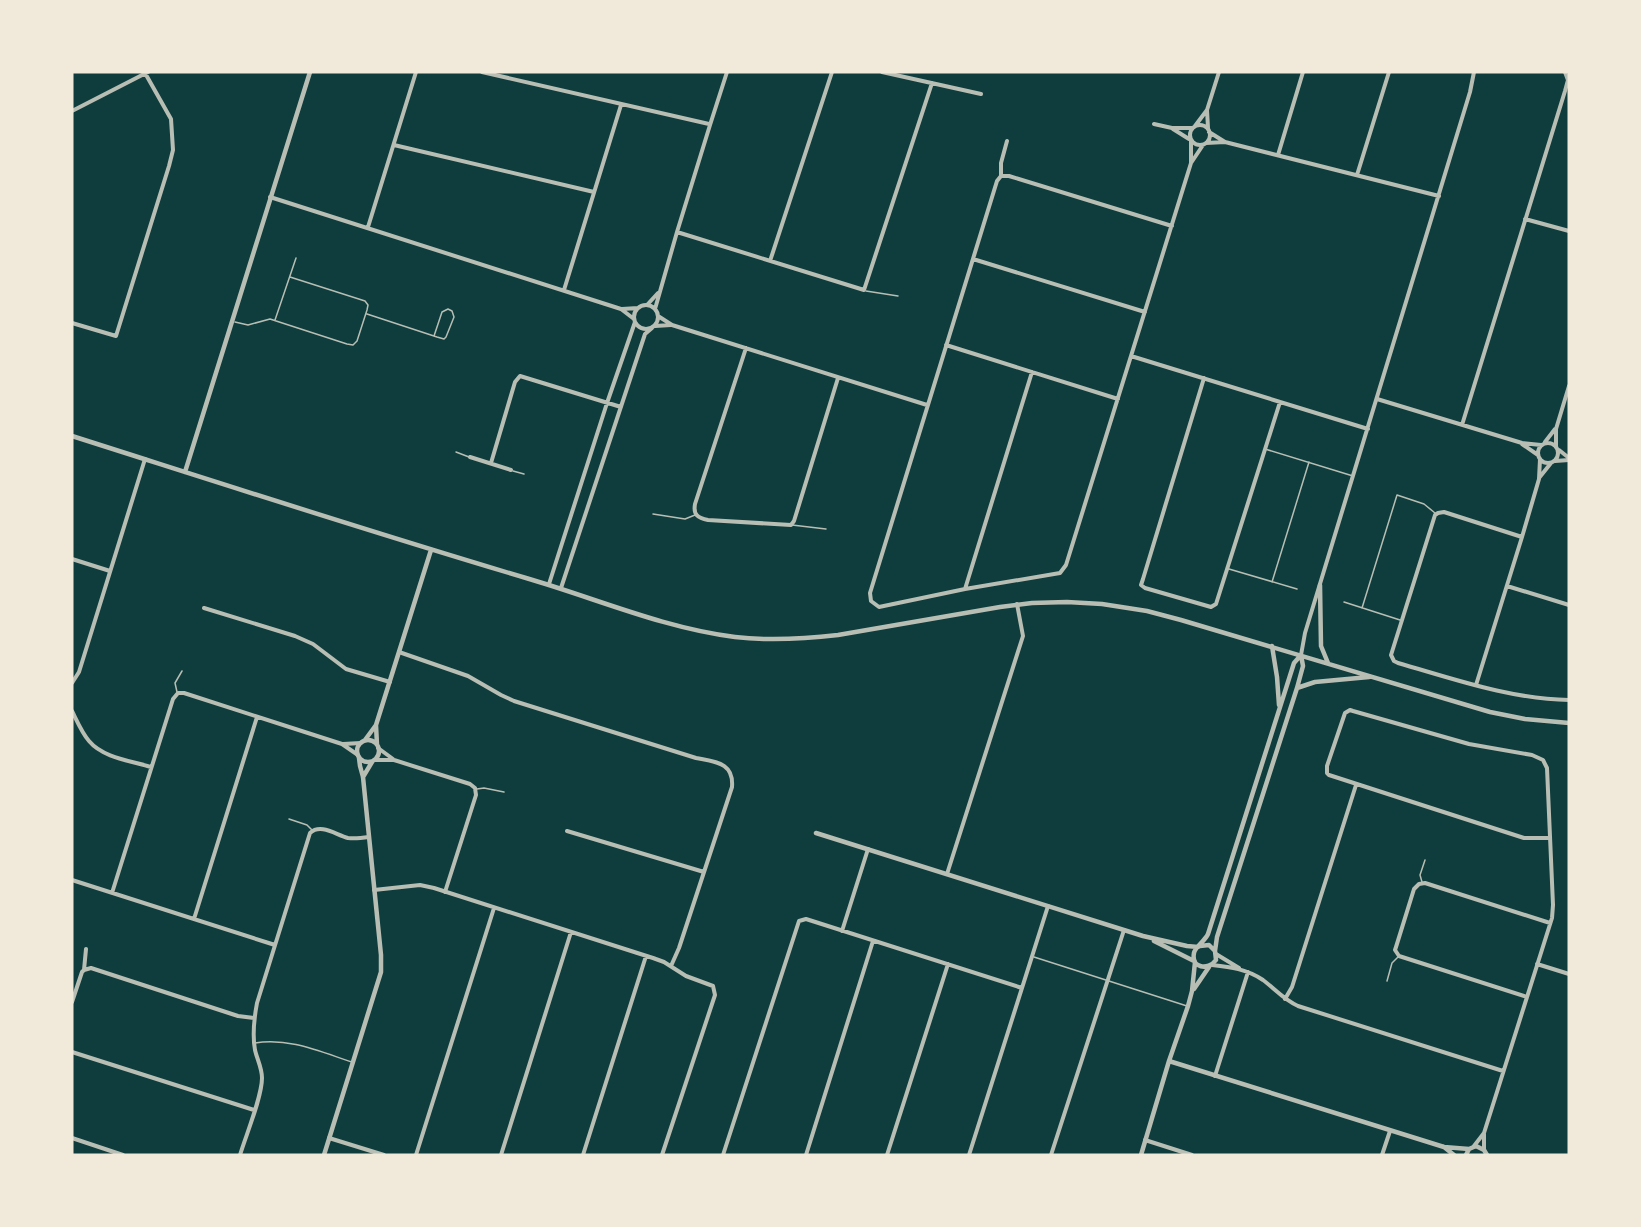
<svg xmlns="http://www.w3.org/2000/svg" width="1641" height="1227" font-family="Jost,sans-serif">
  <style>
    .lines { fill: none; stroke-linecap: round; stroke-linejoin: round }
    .service { stroke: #b8beb3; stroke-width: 1.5 }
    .minor { stroke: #b8beb3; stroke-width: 4 }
    .tertiary { stroke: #b8beb3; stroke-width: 4.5 }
  </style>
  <rect width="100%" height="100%" fill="#0f3d3e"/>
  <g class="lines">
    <path class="service" d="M866,291L898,296
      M367,314L437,337L444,339L446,337L454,317L452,311L448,309L442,312L434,336
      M275,320L296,258
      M235,322L248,325L270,319L347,344L353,345L357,341L367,310L368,305L365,301L290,277
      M1265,449L1353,476
      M456,452L469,457
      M513,471L524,474
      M653,514L685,519L695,515
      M792,525L826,529
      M1229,569L1297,589
      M1272,582L1309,462
      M1344,602L1400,620
      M1362,608L1397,495L1424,504L1435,513
      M177,692L175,683L182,671
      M477,789L484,788L504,792
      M289,819L307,825L312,830
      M1422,882L1420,875L1425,860
      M1034,957L1187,1006
      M1387,981L1392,963L1398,957
      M255,1043C288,1037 321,1052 352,1062"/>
    <path class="minor" d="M482,72L709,124
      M882,72L981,94
      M72,111L148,72
      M1154,124L1172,128H1192
      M1190 135a10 10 0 1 1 20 0a10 10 0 1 1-20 0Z
      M1195,126L1207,110
      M1208,128L1207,110L1219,72
      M1173,129L1189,139
      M1209,132L1225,142L1439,196
      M1206,143L1225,142
      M394,145L594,192
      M1278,155L1303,72
      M1191,163L1203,145
      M1357,175L1389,72
      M1001,176L997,181L870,593L871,601L879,607L965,589L1060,573L1066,565L1191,163V141
      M1001,176H1009L1172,226
      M1001,176V163L1007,141
      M270,197L621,309L634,319
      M1525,219L1569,231
      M368,227L416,72
      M677,232L864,290L932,83
      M973,259L1145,312
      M770,261L832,72
      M564,290L621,105
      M647,305L658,293
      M634 317a12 12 0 1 1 24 0a12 12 0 1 1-24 0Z
      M622,309L638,308
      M655,309L677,232L710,125L727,72
      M658,316L672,325L927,405
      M72,323L116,336L169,166L173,150L171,119L145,73
      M655,326L671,325
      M946,345L1118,399
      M746,348L695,504C693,515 698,518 708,520L791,525L794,521L838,378
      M1131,356L1368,429
      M1204,378L1143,579L1141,585L1145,588L1211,607L1216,604L1280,402
      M1377,399L1522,443L1541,445
      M1462,425L1565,91L1568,80L1565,72
      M1545,442L1555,429
      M1538 453a10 10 0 1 1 20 0a10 10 0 1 1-20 0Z
      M1522,444L1538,455
      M1556,446V429L1569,386
      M1559,450L1569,458
      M470,457L511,470
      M1555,461L1569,460
      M491,463L515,382L520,376L621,407
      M1539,478L1551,463
      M1522,537L1444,512L1438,513L1435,515L1391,655L1394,661L1398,663C1454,679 1510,699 1569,700
      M72,559L110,571
      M549,584L607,403L635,322
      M1507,586L1569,605
      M561,588L645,334L652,328
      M965,589L1032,372
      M204,608L295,636L313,644L346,669L390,682
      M399,652L468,676L501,695L514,701L696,758C715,762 734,762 732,787L679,948L671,966
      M1301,655L1305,633L1470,92L1474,72
      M72,683L79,672L145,459
      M1476,685L1522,537L1539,479L1540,459
      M72,711C77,721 82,733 89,741C103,758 132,761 151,767
      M343,744L361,743
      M378,748L393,759
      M375,760H394L470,784L475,788L476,795L445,892
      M567,831L704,872
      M947,874L1023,636L1017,604
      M72,880L275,945
      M374,890L420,885L434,888L653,958L664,962L686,976L713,986L715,995L662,1155
      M112,893L173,699L178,693H184L342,744L358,755
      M194,919L257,717
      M842,931L868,849
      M1216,954L1239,968
      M1537,964L1569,974
      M1212,965C1230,967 1247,969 1263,980C1275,989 1284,1000 1298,1006L1503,1071
      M84,970L86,949
      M1527,997L1399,956L1395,950L1396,947L1414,889L1419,884L1425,883L1550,923
      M1285,999L1292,987L1356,785
      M72,1002L82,972L84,970L91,968L238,1016L254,1018
      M72,1052L254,1110
      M1215,1076L1248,972
      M1484,1134V1150
      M72,1138L123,1155
      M329,1138L384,1155
      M1145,1140L1192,1155
      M1474,1146L1484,1133L1552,918L1553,905L1547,768L1543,760L1532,755L1469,744L1353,711L1350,710L1345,713L1327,766V773L1329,775L1524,838H1550
      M240,1155C246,1135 262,1097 262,1078C262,1068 257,1059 255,1050C252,1034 254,1019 257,1003L310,833C321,823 336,835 348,838C355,839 362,838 369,837
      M416,1155L494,908
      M501,1155L571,932
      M583,1155L646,956
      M723,1155L799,921L806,919L1022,988
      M806,1155L873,941
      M887,1155L948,964
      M969,1155L1048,906
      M1051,1155L1124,930
      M1382,1155L1390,1131"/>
    <path class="tertiary" d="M72,436C223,484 374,533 526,578C595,598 663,628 735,637C769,641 804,639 838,635L1000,607L1032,603L1067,602L1102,604L1147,611L1181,620L1490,712L1525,719L1569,723
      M185,472L310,72
      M1320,585L1321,646L1328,663
      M1272,646L1277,677L1279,705
      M1297,688L1315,682L1369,677
      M365,740L376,725
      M357 751a11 11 0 1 1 22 0a11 11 0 1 1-22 0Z
      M377,745L376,725L431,550
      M363,777L372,762
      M816,833L1143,936L1187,946L1198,947
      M1154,941L1194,961
      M1200,946L1209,945L1215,951L1216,960C1208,971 1191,968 1194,953C1195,947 1205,941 1208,934L1294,663L1301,655
      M1215,951L1217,937L1297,688L1303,666L1301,655
      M1194,989L1209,967
      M1169,1061L1444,1147L1469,1149
      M1444,1147L1454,1155
      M324,1155L381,972V955L363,777L360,766L359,758
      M1141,1155L1169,1061L1188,1006L1192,991L1195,962
      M1466,1155L1469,1149L1476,1146L1484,1150L1487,1155"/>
  </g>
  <rect width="1641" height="1227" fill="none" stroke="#f1e9da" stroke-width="147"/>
</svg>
